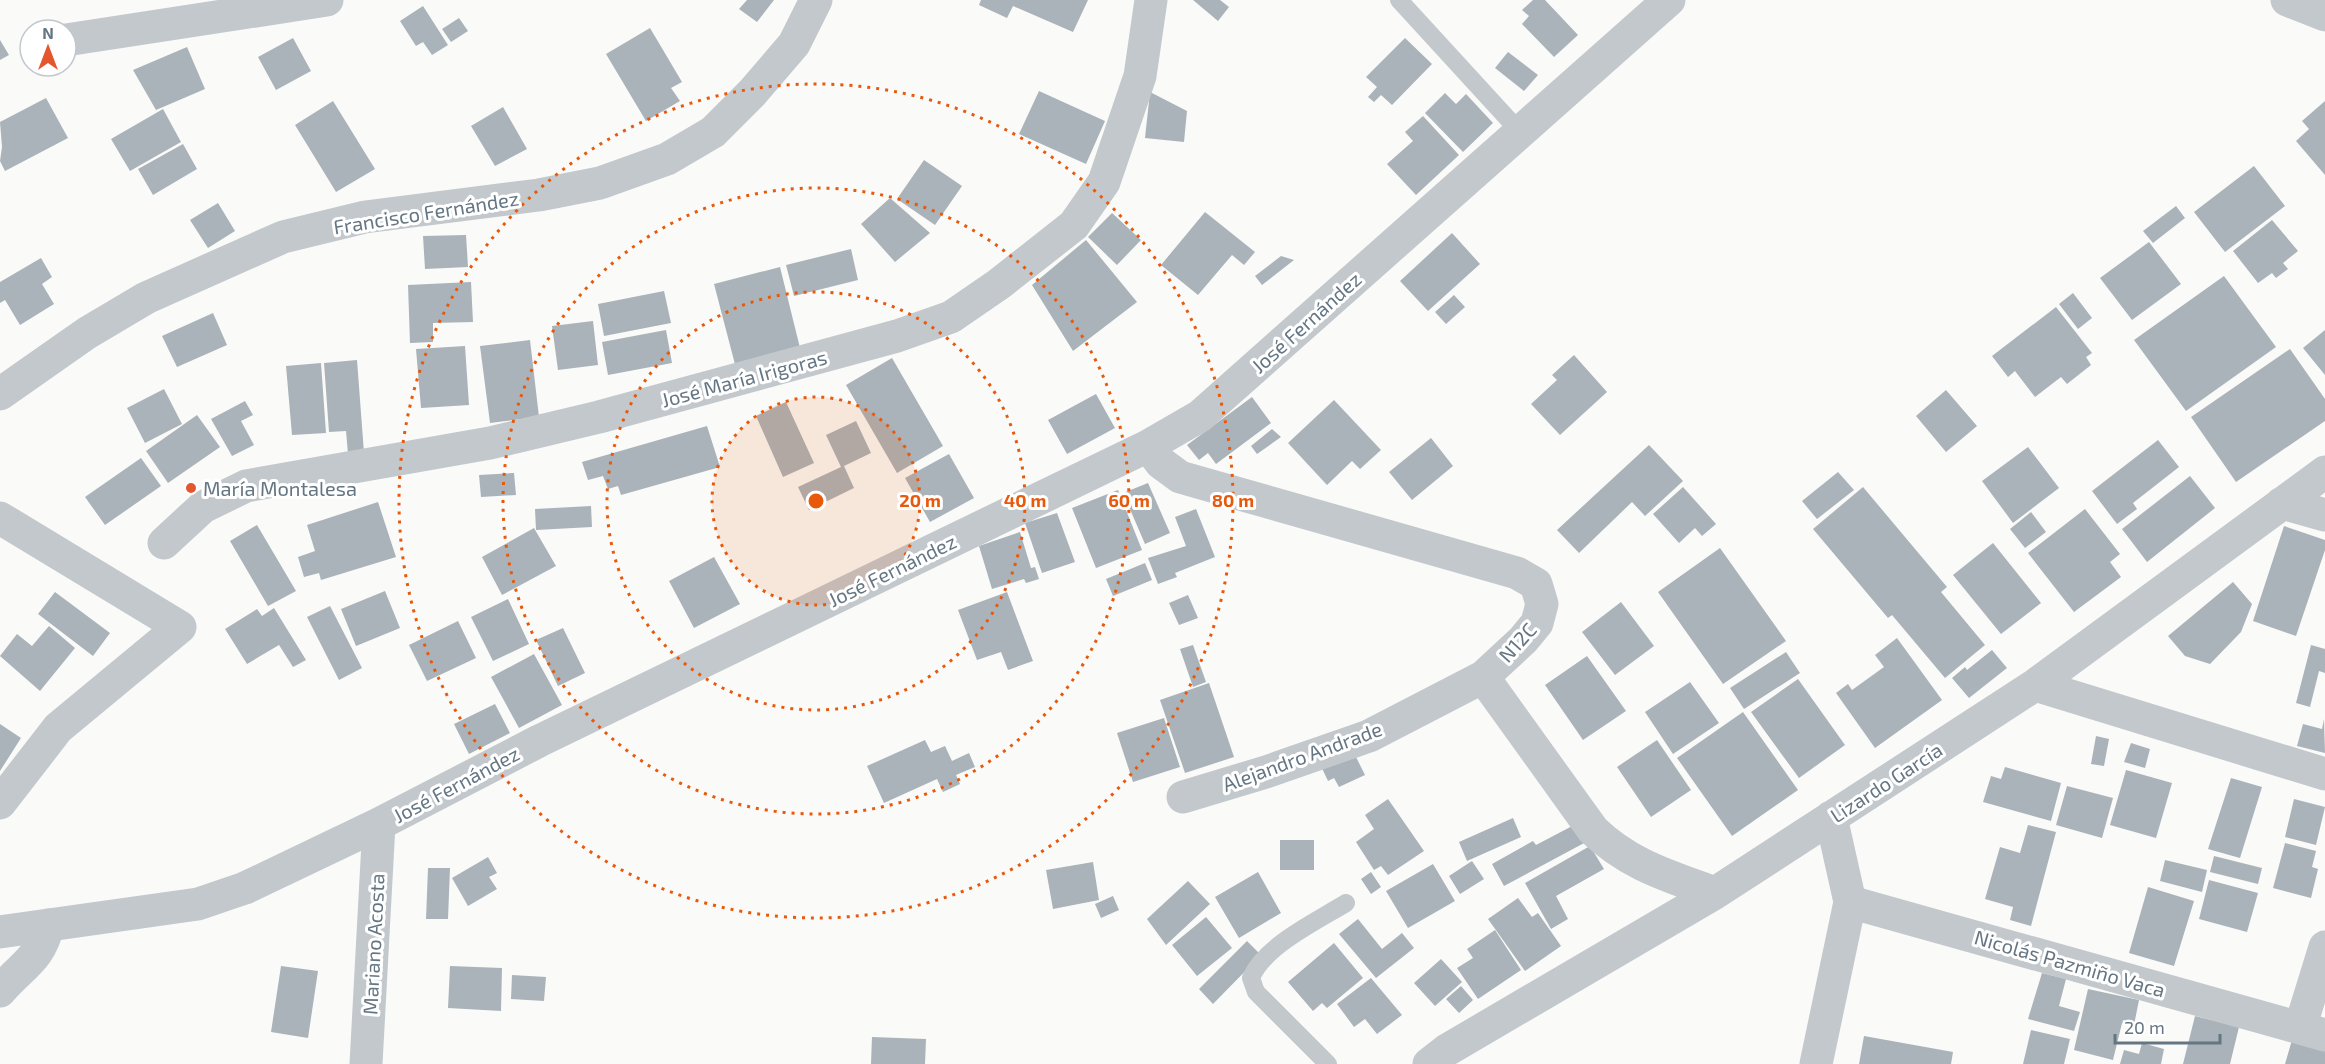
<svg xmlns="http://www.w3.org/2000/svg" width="2325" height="1064" font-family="'Exo 2',sans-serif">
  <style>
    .building { fill: #aab3b9 }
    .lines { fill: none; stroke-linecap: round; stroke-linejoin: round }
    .service { stroke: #c3c8cc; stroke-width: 18 }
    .minor { stroke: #c3c8cc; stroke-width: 33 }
    .ring { fill: none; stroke: #e8590c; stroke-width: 3; stroke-dasharray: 3 6 }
    .poi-dot { fill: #e4572e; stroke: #fff; stroke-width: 2 }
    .labels { text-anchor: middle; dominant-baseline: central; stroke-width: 6; stroke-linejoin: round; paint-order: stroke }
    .street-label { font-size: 20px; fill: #657683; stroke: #fff }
    .poi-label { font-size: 20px; fill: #657683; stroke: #fff; text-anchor: start }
    .centre { fill: #e8590c; stroke: #fff; stroke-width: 3 }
    .ring-label { font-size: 18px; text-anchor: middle; font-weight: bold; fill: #e8590c; stroke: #fff; stroke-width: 6; stroke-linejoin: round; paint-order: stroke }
  </style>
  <rect width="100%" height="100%" fill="#fafaf8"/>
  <path class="building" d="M747,0H774L757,22L739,9Z
    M981,0H1088L1073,32L1013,6L1007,18L979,5Z
    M1193,0H1220L1229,7L1218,21Z
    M1533,0H1545L1578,35L1554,57L1522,24L1529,16L1522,10Z
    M423,6L448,45L432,55L423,42L416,46L400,21Z
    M459,18L468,31L451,42L442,29Z
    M650,28L682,82L671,88L680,101L646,121L606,54Z
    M293,38L311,71L276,90L258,57Z
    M1405,38L1432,64L1392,105L1381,95L1374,102L1368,97L1377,87L1366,77Z
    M0,40L9,55L0,60Z
    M187,47L205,89L156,110L133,70Z
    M1508,52L1538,75L1524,91L1495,68Z
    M1039,91L1105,121L1086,164L1019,134Z
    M1150,92L1187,111L1184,142L1145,138Z
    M1445,93L1456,104L1466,94L1493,123L1463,152L1425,113Z
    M46,98L68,138L5,171L0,161L2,147L0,122Z
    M333,101L375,169L336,192L295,125Z
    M2325,101V175L2296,141L2309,129L2302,121Z
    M503,107L527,149L495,166L471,126Z
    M163,109L181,142L130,171L111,139Z
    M1423,116L1459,155L1416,195L1387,164L1413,141L1405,132Z
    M183,144L197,169L153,195L138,169Z
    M924,160L962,186L935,225L897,199Z
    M2254,166L2285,206L2225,252L2194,212Z
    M890,198L930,233L895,262L861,224Z
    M218,203L235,231L208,248L190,220Z
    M2176,206L2185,218L2153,243L2143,231Z
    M1205,212L1255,252L1244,265L1232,255L1198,295L1161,265Z
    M1112,213L1141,240L1117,265L1088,237Z
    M2272,220L2298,251L2283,263L2288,269L2276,278L2272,273L2258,283L2233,251Z
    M1452,233L1480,264L1428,311L1400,281Z
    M466,235L468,267L425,269L423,236Z
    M1086,240L1137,302L1073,351L1032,285Z
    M2149,242L2181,284L2132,320L2100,278Z
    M851,249L858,280L794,296L786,265Z
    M1281,256L1294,260L1262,285L1255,276Z
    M41,258L52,277L42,284L54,304L20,325L5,300L0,303V282Z
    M780,267L802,356L737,372L714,284Z
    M2224,276L2276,347L2186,411L2134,340Z
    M471,282L473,322L433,323V342L410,343L408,285Z
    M664,291L671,323L604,336L598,304Z
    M2073,293L2092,318L2078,329L2059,304Z
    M1454,295L1465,307L1446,324L1435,312Z
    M2056,307L2092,353L2086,357L2091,365L2067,384L2061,377L2035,397L2015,371L2008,377L1992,356Z
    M213,313L227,345L177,367L162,336Z
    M593,321L598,365L558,370L552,326Z
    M666,330L672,363L608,375L602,342Z
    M2325,330V375L2303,348Z
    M530,340L539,417L490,423L480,346Z
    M465,346L469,405L421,408L416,349Z
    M2290,349L2325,399V421L2236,482L2191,417Z
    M1574,355L1607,392L1560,435L1531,404L1557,380L1552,375Z
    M892,358L943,446L897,473L846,385Z
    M357,360L364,453L348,454L346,431L329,432L324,363Z
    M321,363L326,433L292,435L286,366Z
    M164,389L182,424L145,443L127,408Z
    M1946,390L1977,426L1946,452L1916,416Z
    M1096,394L1115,428L1067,454L1048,420Z
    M1252,397L1271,423L1216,464L1208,453L1199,460L1187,445Z
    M1334,400L1381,450L1360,469L1352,461L1327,485L1288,443Z
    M245,401L253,415L241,421L254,445L232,456L211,419Z
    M786,402L814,463L783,477L756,416Z
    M197,415L220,447L168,483L146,451Z
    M856,421L871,453L844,466L854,488L809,510L798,487L841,467L826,435Z
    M707,426L720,467L621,495L618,486L608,489L603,476L588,480L582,462Z
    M1272,429L1281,437L1257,454L1251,446Z
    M1431,438L1453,466L1412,500L1389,472Z
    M2158,440L2179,467L2133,503L2137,509L2117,524L2092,491Z
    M1649,445L1683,481L1645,516L1632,502L1579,553L1557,530Z
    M2028,447L2059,488L2013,523L1982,481Z
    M949,454L974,498L930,522L905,478Z
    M141,458L161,486L105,525L85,497Z
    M1838,472L1854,490L1817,519L1802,501Z
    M514,473L516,495L481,497L479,475Z
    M2190,476L2215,508L2147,562L2122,529Z
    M1148,483L1170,533L1145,544L1123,493Z
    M1683,487L1716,524L1702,536L1695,528L1679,543L1653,514Z
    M1863,487L1947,587L1941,592L1985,645L1945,678L1892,615L1888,618L1813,529Z
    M1118,490L1142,550L1096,568L1072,508Z
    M378,502L396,557L321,580L319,573L304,577L298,557L315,551L307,525Z
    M591,506L592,527L536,530L535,509Z
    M1196,509L1215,557L1175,573L1177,577L1158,584L1148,558L1186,546L1175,517Z
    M2085,509L2120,554L2110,562L2121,577L2074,612L2028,553Z
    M2031,512L2046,532L2025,548L2010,529Z
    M1057,513L1075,562L1042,573L1025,523Z
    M257,525L296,591L268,606L230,541Z
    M2284,526L2325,540V550L2296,636L2253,621Z
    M534,528L556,566L502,595L482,557Z
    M1020,532L1031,568L1035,567L1039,579L1026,583L1024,579L992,589L979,546Z
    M1993,543L2041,603L2001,634L1953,575Z
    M1720,548L1786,641L1723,684L1658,592Z
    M714,557L740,604L694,628L669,581Z
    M1145,563L1152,580L1113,596L1106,579Z
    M2233,582L2252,604L2241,632L2210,664L2185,656L2168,636Z
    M385,591L400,628L356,646L341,609Z
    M55,592L110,633L93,656L38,614Z
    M1007,592L1033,661L1008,670L1001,652L977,660L958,610Z
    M1188,595L1198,618L1179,625L1169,603Z
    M508,599L529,644L493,661L471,617Z
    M1621,602L1654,646L1615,675L1582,632Z
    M330,606L362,668L339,680L307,617Z
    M274,608L306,660L293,667L279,645L247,664L225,629L257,609L262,616Z
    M458,621L476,658L427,681L409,645Z
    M49,626L75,648L40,691L0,656L17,634L32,646Z
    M563,628L585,673L558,686L536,640Z
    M1897,638L1942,700L1875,748L1836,693L1848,684L1852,690L1884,667L1875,655Z
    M1193,645L1206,682L1193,687L1180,649Z
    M2311,645L2325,649V673L2319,671L2310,707L2296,703Z
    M1992,650L2007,668L1969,698L1952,678L1965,667L1967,670Z
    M1786,652L1800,673L1744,709L1730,688Z
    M534,654L562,705L519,728L491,677Z
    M1587,656L1626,711L1583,740L1545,685Z
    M1798,679L1845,745L1799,778L1751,712Z
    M1690,682L1719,723L1673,754L1645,712Z
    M1209,683L1234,757L1185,773L1160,700Z
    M495,704L510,733L469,754L454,724Z
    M1743,712L1798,790L1732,836L1677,758Z
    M1164,718L1180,767L1133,782L1117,733Z
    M2324,719L2325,753L2297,746L2303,724L2322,729Z
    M0,724L21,738L0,771Z
    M2096,736L2109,739L2104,766L2091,764Z
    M925,740L931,752L945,746L952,761L969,753L975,767L956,775L960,784L943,792L937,779L884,803L867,766Z
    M1657,740L1691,790L1651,817L1617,767Z
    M2131,743L2150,749L2145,768L2124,762Z
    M1352,749L1365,775L1339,787L1334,778L1328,781L1320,764Z
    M2005,767L2061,783L2051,821L1983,802L1991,776L2001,779Z
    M2126,770L2172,783L2156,838L2110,825Z
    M2231,778L2262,787L2240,858L2208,849Z
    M2067,786L2113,798L2102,838L2056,825Z
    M1388,799L1424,851L1388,875L1381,866L1374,870L1356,842L1374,829L1365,815Z
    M2294,799L2325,807L2316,845L2285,837Z
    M1513,818L1521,837L1467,861L1459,842Z
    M1576,824L1586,842L1504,886L1492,864L1533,841L1536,845Z
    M2028,825L2056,832L2031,926L2010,920L2013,907L1985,899L2000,847L2020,853Z
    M1280,840H1314V870H1280Z
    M2285,843L2316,851L2312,867L2318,869L2311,898L2273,888Z
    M1590,846L1604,869L1556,896L1568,919L1551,929L1525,883Z
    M2214,856L2262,868L2258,884L2210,872Z
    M488,857L497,873L489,877L497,889L468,906L452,878Z
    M2165,860L2207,870L2202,892L2160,881Z
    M1472,861L1484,879L1460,894L1449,876Z
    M1093,862L1099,900L1053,909L1046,870Z
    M1433,864L1455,901L1408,928L1386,891Z
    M428,868H450L448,919H426Z
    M1258,872L1281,913L1239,938L1215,897Z
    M1371,872L1381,887L1371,894L1361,879Z
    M2209,880L2258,893L2247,932L2199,919Z
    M1188,881L1210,904L1166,945L1147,919Z
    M2148,887L2194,901L2174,966L2129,953Z
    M1113,896L1119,910L1101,918L1095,904Z
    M1518,898L1532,917L1538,913L1561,946L1525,971L1488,919Z
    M1206,917L1232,948L1197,976L1172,945Z
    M1358,919L1382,949L1402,933L1414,948L1376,978L1339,934Z
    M1495,930L1521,970L1478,999L1457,968L1473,958L1467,949Z
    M1247,941L1261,955L1213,1004L1199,989Z
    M1334,943L1363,978L1327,1008L1322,1003L1313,1011L1288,982Z
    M1441,959L1462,982L1435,1006L1414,983Z
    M281,966L318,971L308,1038L271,1032Z
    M450,966L502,968L501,1011L448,1008Z
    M2042,973L2066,979L2059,1006L2080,1012L2074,1031L2028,1019Z
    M512,975L546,977L544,1001L511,999Z
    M1371,978L1402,1015L1377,1034L1365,1019L1354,1027L1337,1004Z
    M1461,986L1473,1000L1459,1013L1446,999Z
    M2088,989L2139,1000L2134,1025L2122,1023L2113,1060L2074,1050Z
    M2195,1016L2239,1027L2230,1064H2183Z
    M2031,1030L2070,1039L2064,1064H2023Z
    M1864,1036L1953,1052L1951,1064H1859Z
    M872,1037L926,1039L925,1064H871Z
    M2292,1040L2325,1049V1064H2285Z
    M2142,1043L2164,1049L2161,1064H2120L2124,1050L2139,1054Z"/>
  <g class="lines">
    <path class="service" d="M1399,0L1520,132
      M1328,1064L1256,992L1251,978C1264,946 1317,921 1346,903"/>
    <path class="minor" d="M2287,0L2325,15
      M66,40L327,0
      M0,394L87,333L146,298L283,237L365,217L539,195L600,183L667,159L713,132L752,93L794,44L816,0
      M1148,446L1161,463L1180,477L1517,573L1536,584L1542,604L1537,623L1523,640L1483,677L1369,736L1266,772L1183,797
      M2282,503L2325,515
      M0,518L180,627L58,728L0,803
      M164,543L203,507L246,486L490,443L599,417L897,336L951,317L999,284L1074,225L1104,182L1140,76L1151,0
      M1483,677L1593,830C1629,865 1669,876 1715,893
      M2035,685L2325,774
      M1850,902L2325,1035
      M0,932L198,904L245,888L379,824L539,741L1148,446L1200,416L1669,0
      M0,991C21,966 41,959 48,925
      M2300,1028L2325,947
      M366,1064L379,824
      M1429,1064L1447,1050L1715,893L2035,685L2325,472
      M1816,1064L1850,902L1831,817"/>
  </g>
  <circle cx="816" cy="501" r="104" fill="#e8590c" fill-opacity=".12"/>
  <g class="ring">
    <circle cx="816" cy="501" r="104"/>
    <circle cx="816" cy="501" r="209"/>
    <circle cx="816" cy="501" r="313"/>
    <circle cx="816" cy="501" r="417"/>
  </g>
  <circle class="poi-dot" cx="191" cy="488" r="6"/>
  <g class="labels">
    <g class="street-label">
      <text transform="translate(426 212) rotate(-9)">Francisco Fernández</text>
      <text transform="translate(1306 322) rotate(-42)">José Fernández</text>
      <text transform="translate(744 378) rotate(-15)">José María Irigoras</text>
      <text transform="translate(892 570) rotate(-26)">José Fernández</text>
      <text transform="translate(1517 642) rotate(-48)">N12C</text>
      <text transform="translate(1302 756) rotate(-20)">Alejandro Andrade</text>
      <text transform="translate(1886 782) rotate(-33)">Lizardo García</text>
      <text transform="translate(456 784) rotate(-28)">José Fernández</text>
      <text transform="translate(373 944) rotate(-87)">Mariano Acosta</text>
      <text transform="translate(2070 963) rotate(16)">Nicolás Pazmiño Vaca</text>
    </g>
    <g class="poi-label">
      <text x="203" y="488">María Montalesa</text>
    </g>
  </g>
  <circle cx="816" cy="501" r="9" class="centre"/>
  <g class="ring-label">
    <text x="920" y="507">20 m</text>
    <text x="1025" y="507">40 m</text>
    <text x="1129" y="507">60 m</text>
    <text x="1233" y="507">80 m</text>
  </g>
  <g transform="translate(48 48)"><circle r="28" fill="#ffffff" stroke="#c1c8cd" stroke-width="1.5"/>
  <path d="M0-4.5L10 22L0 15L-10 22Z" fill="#e4572e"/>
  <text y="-9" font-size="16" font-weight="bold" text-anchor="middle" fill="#657683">N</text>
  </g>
  <path d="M2115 1034v9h105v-9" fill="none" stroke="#657683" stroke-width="3"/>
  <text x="2124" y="1034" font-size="18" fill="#657683" stroke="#ffffff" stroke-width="4.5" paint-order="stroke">20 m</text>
</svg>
